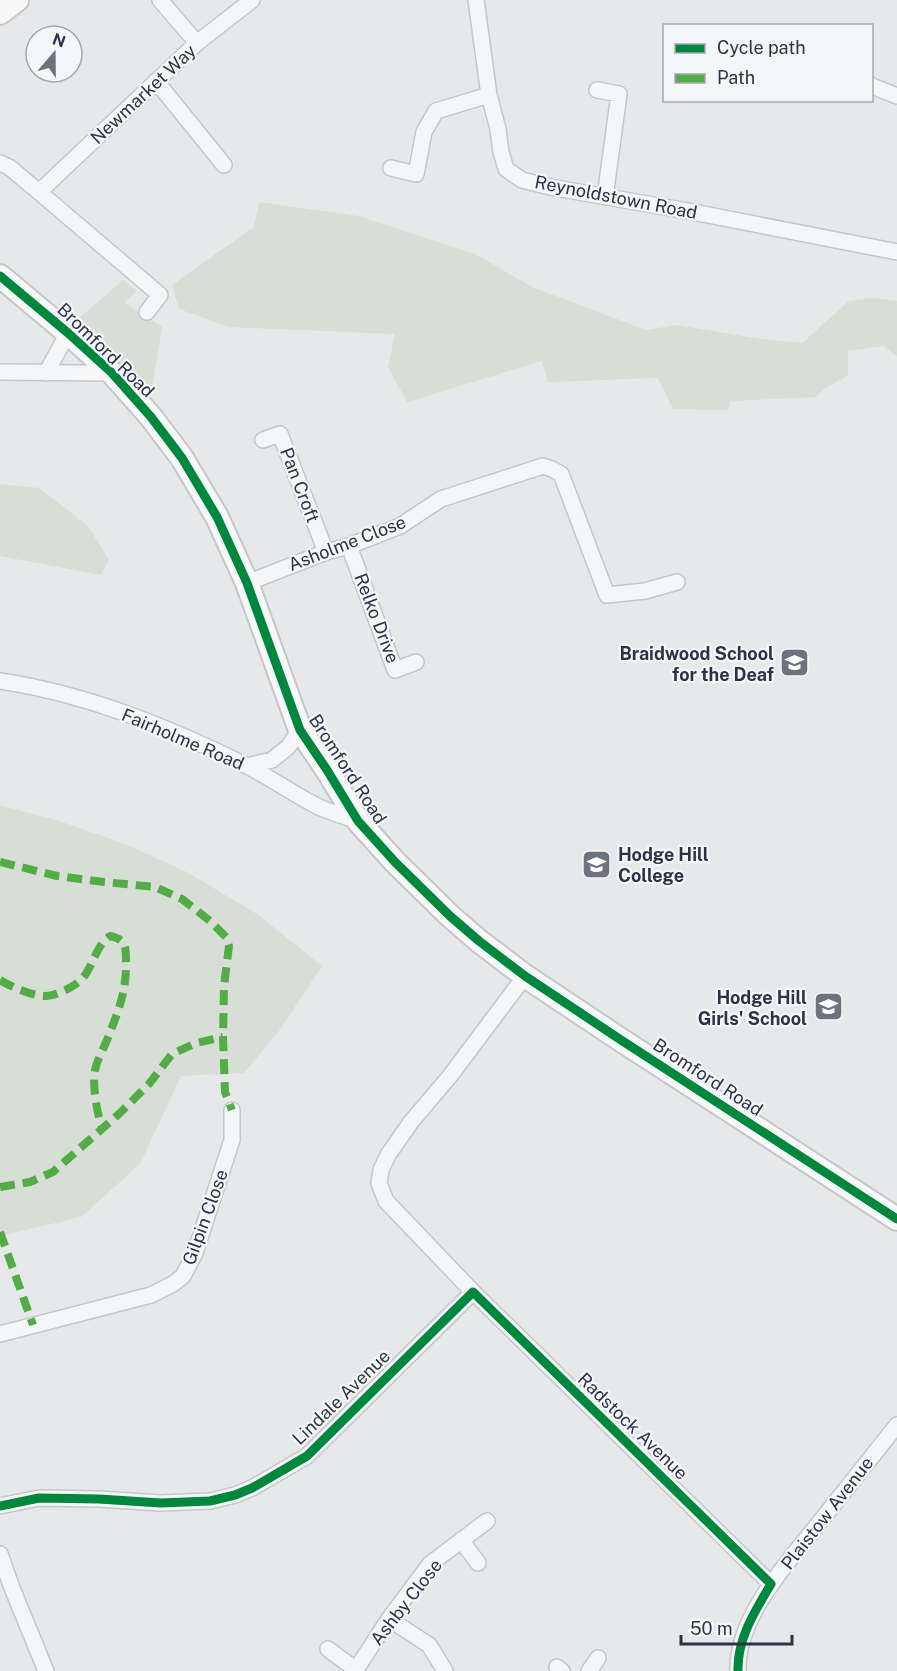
<svg xmlns="http://www.w3.org/2000/svg" width="897" height="1671" font-family="'Public Sans',sans-serif">
  <style>
    .green { fill: #d6ded6 }
    .lines { fill: none; stroke-linecap: round; stroke-linejoin: round }
    .street-casing { stroke: #c4c6c8; stroke-width: 18 }
    .secondary-casing { stroke: #c4c6c8; stroke-width: 26 }
    .street { stroke: #f5f6f7; stroke-width: 15 }
    .secondary { stroke: #f8f8f8; stroke-width: 22 }
    .quiet { stroke: #54ac47; stroke-width: 8; stroke-dasharray: 15 8; stroke-linecap: butt }
    .cycleway-casing { stroke: #f4f6f9; stroke-width: 13 }
    .cycleway { stroke: #00873e; stroke-width: 9 }
    .labels { text-anchor: middle; dominant-baseline: central; stroke-width: 4.5; stroke-linejoin: round; paint-order: stroke }
    .street-label { font-size: 18px; fill: #2b3445; stroke: #f4f6f9 }
    .poi-label { font-size: 18px; font-weight: bold; fill: #2b3445; stroke: #f4f6f9; text-anchor: end }
  </style>
  <rect width="100%" height="100%" fill="#e6e8ea"/>
  <path class="green" d="M259,202L358,216L475,254L532,287L646,330L677,325L761,339L802,343L849,301L872,298L897,301V356L883,346L848,351V375L825,389L815,397L731,401L728,410L673,409L658,378L548,382L542,361L407,402L388,367L395,334L229,327L179,309L172,285L254,227Z
    M123,280L136,291L125,303L162,327L151,395L77,320Z
    M0,484L39,488L88,526L109,560L101,575L0,556Z
    M0,805L59,821L125,844L185,871L257,914L322,966L279,1031L244,1073L181,1076L140,1164L81,1217L0,1236Z"/>
  <g class="lines">
    <defs>
      <path id="street" d="M160,0L197,43
        M476,0L489,95L498,129L501,152L506,169L522,180L550,187L693,212L897,252
        M156,81L224,165
        M872,86L897,96
        M597,90L619,94L605,197
        M0,163L9,167L39,192
        M391,168L416,174L424,132L436,111L489,95
        M147,312L160,295L39,192L197,43L252,0
        M0,372L112,373
        M46,373L68,333
        M263,440L280,434L326,552
        M349,546L395,670L416,662
        M247,583L326,552L349,546L400,526L441,499L543,466L552,469L561,474L607,595L645,591L677,582
        M0,681C86,694 166,726 243,764C268,776 290,792 315,805C328,812 344,816 358,821
        M247,766L272,760L288,747L300,730
        M525,976L450,1076L411,1122L388,1155L381,1170L379,1183L386,1201L473,1292L771,1584
        M0,1334L151,1295L173,1284L183,1276L195,1253L232,1140V1110
        M0,1506L39,1498L99,1499L161,1503L210,1501L235,1495L252,1488L307,1456L473,1292
        M461,1540L478,1563
        M0,1554L12,1588L46,1671
        M389,1619L429,1645L445,1671
        M328,1649L356,1670
        M557,1667L562,1671
        M355,1671L389,1619L430,1564L487,1521
        M589,1671L598,1658
        M738,1671C736,1616 791,1559 823,1518C848,1487 872,1456 897,1425"/>
      <path id="secondary" d="M0,13L17,0
        M0,276L68,333L112,373L151,417L182,458L217,517L247,583L300,730L327,770L358,821L395,862L450,916L479,941L525,976L621,1040L897,1219"/>
    </defs>
    <use href="#street" class="street-casing"/>
    <use href="#secondary" class="secondary-casing"/>
    <use href="#street" class="street"/>
    <use href="#secondary" class="secondary"/>
    <path class="quiet" d="M0,862L57,876L104,882L155,887L182,899L210,921L226,937L229,946L224,986L223,1037L225,1092L232,1110
      M0,980C10,986 32,996 44,996C55,997 79,985 85,975C94,962 97,945 110,936C125,939 126,946 126,960C127,991 118,1012 107,1040C103,1050 97,1060 95,1070C92,1084 97,1116 103,1130
      M0,1187L30,1182L53,1172L120,1113L149,1084L172,1054L196,1043L223,1037
      M0,1232L33,1325"/>
    <defs>
      <path id="cycleway" d="M0,276L68,333L112,373L151,417L182,458L217,517L247,583L300,730L327,770L358,821L395,862L450,916L479,941L525,976L621,1040L897,1219
        M0,1506L39,1498L99,1499L161,1503L210,1501L235,1495L252,1488L307,1456L473,1292L771,1584C755,1611 737,1639 738,1671"/>
    </defs>
    <use href="#cycleway" class="cycleway-casing"/>
    <use href="#cycleway" class="cycleway"/>
  </g>
  <defs>
    <symbol id="school-square" viewBox="-11 -11 22 22"><rect x="-9" y="-9" width="18" height="18" rx="4" fill="#6c737f" stroke="#f4f6f9"/><path d="M0-5L7-2L0 1L-7-2ZM-4 1L0 2.5L4 1V4Q0 6-4 4Z" fill="#fff"/></symbol>
  </defs>
  <g fill-rule="evenodd">
    <use href="#school-square" x="778" y="646" width="33" height="33"/>
    <use href="#school-square" x="580" y="848" width="33" height="33"/>
    <use href="#school-square" x="812" y="990" width="33" height="33"/>
  </g>
  <g class="labels">
    <g class="street-label">
      <text transform="translate(143 94) rotate(-43)">Newmarket Way</text>
      <text transform="translate(616 197) rotate(11)">Reynoldstown Road</text>
      <text transform="translate(106 350) rotate(44)">Bromford Road</text>
      <text transform="translate(300 485) rotate(69)">Pan Croft</text>
      <text transform="translate(347 543) rotate(-21)">Asholme Close</text>
      <text transform="translate(377 618) rotate(69)">Relko Drive</text>
      <text transform="translate(183 739) rotate(23)">Fairholme Road</text>
      <text transform="translate(348 769) rotate(57)">Bromford Road</text>
      <text transform="translate(708 1077) rotate(33)">Bromford Road</text>
      <text transform="translate(205 1217) rotate(-70)">Gilpin Close</text>
      <text transform="translate(341 1397) rotate(-44)">Lindale Avenue</text>
      <text transform="translate(633 1426) rotate(44)">Radstock Avenue</text>
      <text transform="translate(827 1513) rotate(-52)">Plaistow Avenue</text>
      <text transform="translate(406 1602) rotate(-52)">Ashby Close</text>
    </g>
    <g class="poi-label">
      <text x="774" y="653">Braidwood School<tspan x="774" dy="21">for the Deaf</tspan></text>
      <text x="618" y="854" text-anchor="start">Hodge Hill<tspan x="618" dy="21">College</tspan></text>
      <text x="807" y="997">Hodge Hill<tspan x="807" dy="21">Girls' School</tspan></text>
    </g>
  </g>
  <rect x="663" y="24" width="210" height="78" fill="#f4f6f9" stroke="#a4a8b1" stroke-width="1.5"/>
  <rect x="675" y="44" width="30" height="9" fill="#00873e" stroke="#a4a8b1" stroke-width="1.5"/>
  <text x="717" y="54" font-size="18" fill="#2b3445">Cycle path</text>
  <rect x="675" y="74" width="30" height="9" fill="#54ac47" stroke="#a4a8b1" stroke-width="1.5"/>
  <text x="717" y="84" font-size="18" fill="#2b3445">Path</text>
  <g transform="translate(54 54) rotate(20)"><circle r="28" fill="#f4f6f9" stroke="#a4a8b1" stroke-width="1.5"/>
  <path d="M0-4.5L10 22L0 15L-10 22Z" fill="#6c737f"/>
  <text y="-9" font-size="16" font-weight="bold" text-anchor="middle" fill="#2b3445">N</text>
  </g>
  <path d="M681 1635v9h111v-9" fill="none" stroke="#2b3445" stroke-width="3"/>
  <text x="690" y="1635" font-size="18" fill="#2b3445" stroke="#f4f6f9" stroke-width="4.5" paint-order="stroke">50 m</text>
</svg>
